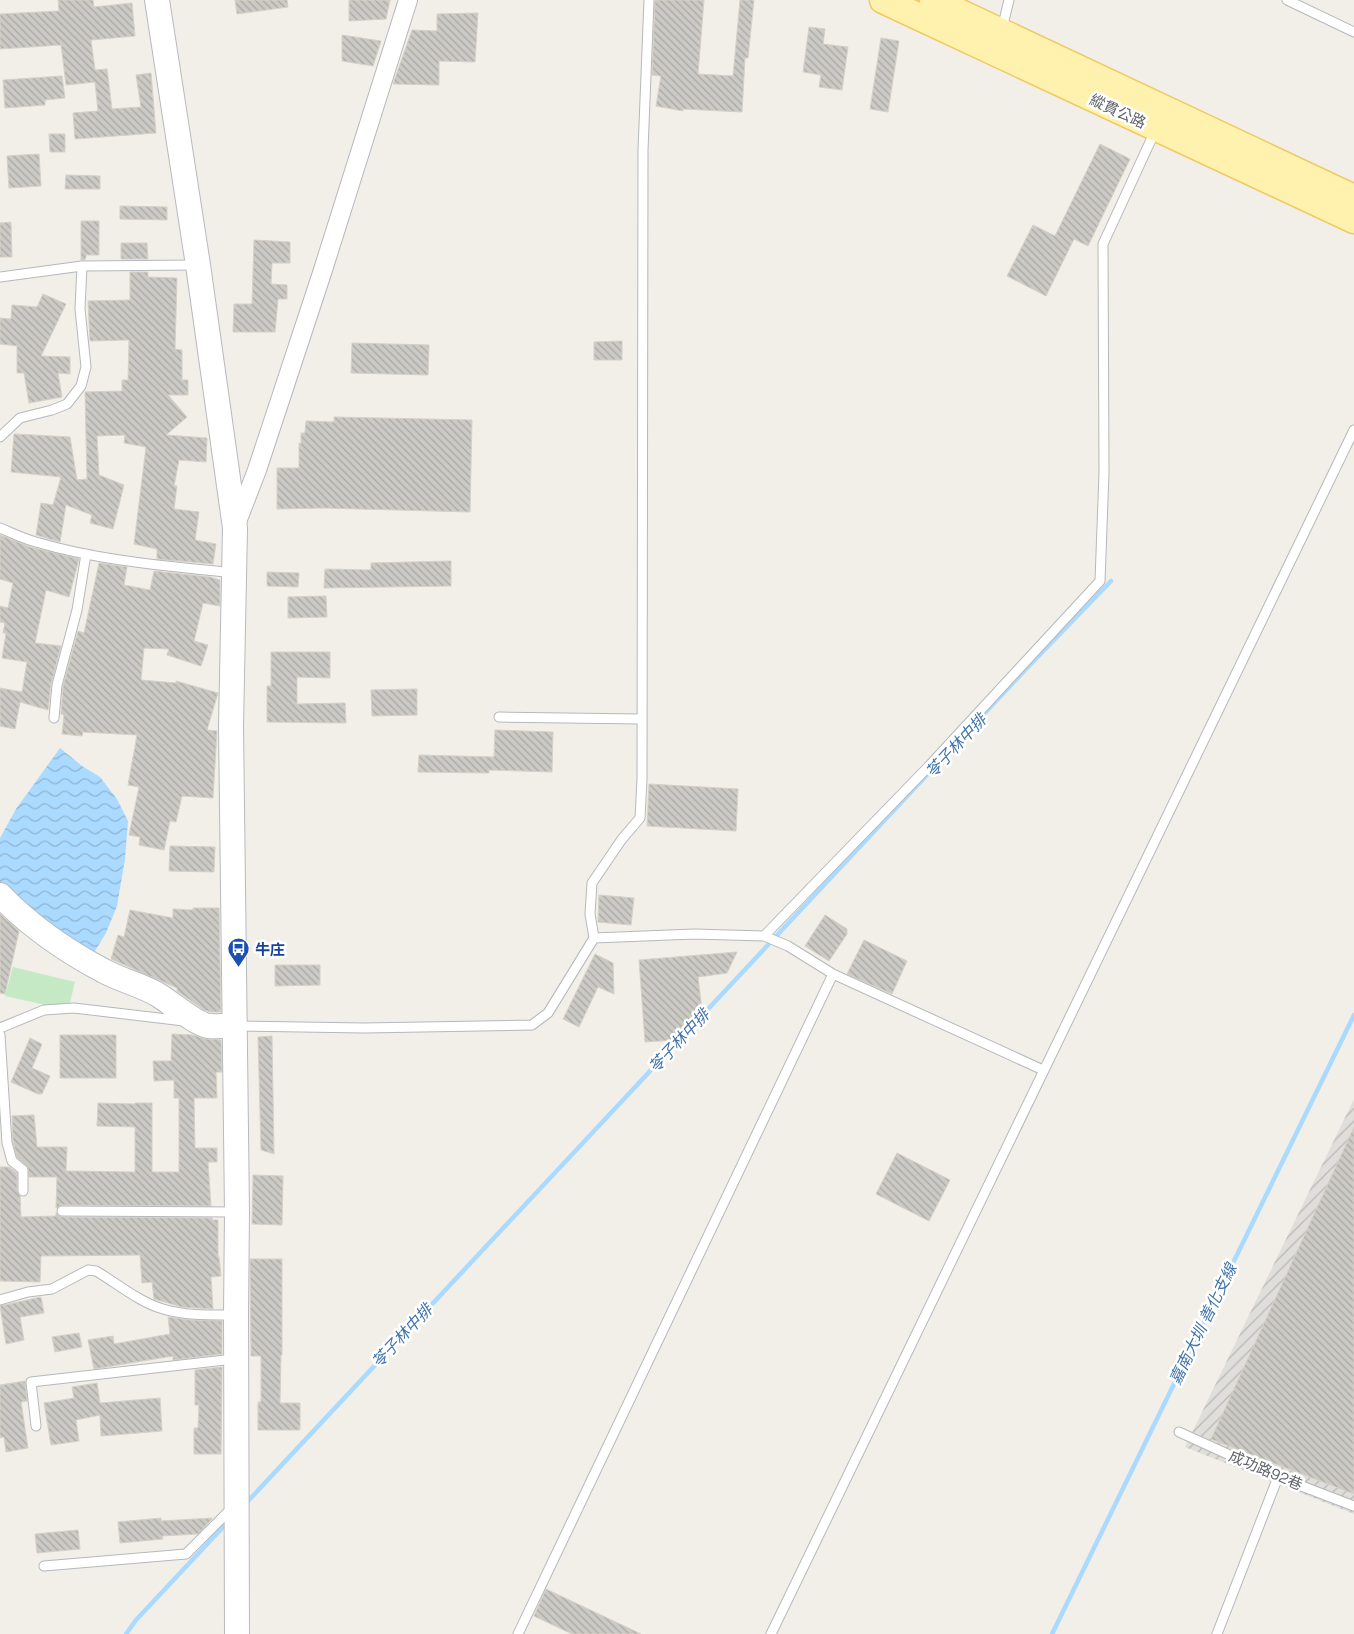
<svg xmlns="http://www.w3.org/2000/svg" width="1354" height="1634" font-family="'Space Grotesk','Noto Sans TC',sans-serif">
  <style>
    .industrial { fill: url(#industrial-furrows) }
    .grass { fill: #c5e8c5 }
    .water { fill: url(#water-waves) }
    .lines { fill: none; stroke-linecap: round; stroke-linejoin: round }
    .stream { stroke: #aadaff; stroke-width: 4.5 }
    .building { fill: url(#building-back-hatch); stroke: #d6d1c6 }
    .lane-casing { stroke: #b5b8bc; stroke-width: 11 }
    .street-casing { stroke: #b5b8bc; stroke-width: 20 }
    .secondary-casing { stroke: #b6babf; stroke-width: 26 }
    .primary-casing { stroke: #f2c960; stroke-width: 29 }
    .lane { stroke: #fff; stroke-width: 9 }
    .street { stroke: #fff; stroke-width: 18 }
    .secondary { stroke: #fff; stroke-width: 24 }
    .primary { stroke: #fff2af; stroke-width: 26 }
    .labels { text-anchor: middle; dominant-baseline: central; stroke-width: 5; stroke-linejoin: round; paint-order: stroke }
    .street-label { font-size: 15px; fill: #5f6368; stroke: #fff }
    .transit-label { font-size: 15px; font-weight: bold; fill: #164399; stroke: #fff; text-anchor: start }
    .water-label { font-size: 16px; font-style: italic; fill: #4174aa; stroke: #fff }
  </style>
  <defs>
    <pattern id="industrial-furrows" width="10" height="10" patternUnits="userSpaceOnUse" patternTransform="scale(1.25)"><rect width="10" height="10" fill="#e0deda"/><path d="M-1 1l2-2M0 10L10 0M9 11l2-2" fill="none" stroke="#b9b8b5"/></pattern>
    <pattern id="water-waves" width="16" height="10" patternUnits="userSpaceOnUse" patternTransform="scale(1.25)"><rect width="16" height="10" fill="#aadaff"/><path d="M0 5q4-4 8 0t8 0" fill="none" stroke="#8eb4d2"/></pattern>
    <pattern id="building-back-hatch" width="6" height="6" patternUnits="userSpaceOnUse" patternTransform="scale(1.25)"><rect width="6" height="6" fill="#cccac5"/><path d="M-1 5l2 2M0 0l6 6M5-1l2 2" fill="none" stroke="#a9a8a4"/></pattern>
  </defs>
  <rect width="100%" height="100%" fill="#f1efe8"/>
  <path class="industrial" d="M1354,1099V1514L1185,1447Z"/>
  <path class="grass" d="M13,967L75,982L68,1010L5,996Z"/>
  <path class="water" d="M60,748L82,766L100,777L117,799L128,821L125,859L117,906L106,933L90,959L0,887V838L16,809Z"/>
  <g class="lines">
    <path class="stream" d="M248,1501L1026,669L1111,581
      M126,1634L136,1620L225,1525
      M1052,1634L1354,1015"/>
  </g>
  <path class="building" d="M58,0H93L94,7L132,3L135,36L91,40L95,70L107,69L112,109L141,107L136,75L151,73L156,133L75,139L73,113L98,111L95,82L66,85L61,45L0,49V14L59,11Z
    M235,0H287L288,7L237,14Z
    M349,0H390L386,19L349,21Z
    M655,0H704L698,74L733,76L740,0H754L748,58H745L742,112L683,109V111L656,106L661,76L652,75Z
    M478,13L475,62L439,61V85L393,84L412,30L437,31V14Z
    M809,27L825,29L823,44L848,47L842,90L819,87L821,75L803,72Z
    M342,35L381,41L373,66L342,61Z
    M881,38L899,41L888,112L870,109Z
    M62,76L65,98L45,100V105L5,108L3,80Z
    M49,134H65V152H50Z
    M1100,144L1130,159L1088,246L1074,239L1046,296L1007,276L1033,225L1055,236Z
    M39,154L41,186L9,188L7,156Z
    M66,175L100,176V189H65Z
    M120,206L167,207V220L120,219Z
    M81,221H99V255H88L87,254L85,260H81Z
    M11,222L12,257H0V223Z
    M254,240L290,242V263H272L271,284L287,285V299H278L275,332H233L234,304H252Z
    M121,243H147L148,259H121Z
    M130,272H148V277L177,278L175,349L182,350V380H188V395H168L187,417L166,435L207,438L206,462L179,460L174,486H177L174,509L199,512L195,540L216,544L213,564L157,559V549L134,544L146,447L124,443L125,435L97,436L99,475L124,485L113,529L90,523L92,515L66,505L60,542L36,535L41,503L53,505L61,477L11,472L14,434L70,437L77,480L87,479L85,392L122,391V380H128L129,340L90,341L88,301L130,300Z
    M43,294L66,304L41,356L70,357V374L58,373L62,397L29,403L24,373H17V346L0,344V318L11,319L12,305L37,307Z
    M622,341V360H594V342Z
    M352,343L429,345L428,375L351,373Z
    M334,417L472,420L470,512L323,508L277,509V468H299V443L301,444V433H305L306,421L334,422Z
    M0,535L30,547L79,559L69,597L46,590L35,643L61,646L51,684L48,710L20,702L15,729L0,726V688L22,692L27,662L2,658L6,633H3L5,623L0,622V606L8,608L13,583L0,579Z
    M451,561V586L324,588L325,569L371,570V563Z
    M99,563L127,567L124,585L150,590L154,571L210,577L220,580V606L203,603L194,641L208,645L201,666L167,655L169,649L144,648L141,680L176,683V681L218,693L207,730L217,731L213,798L182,796L176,822L170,821L164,850L139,845L140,837L129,835L139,787L128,785L137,735L83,732L82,736L62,734L64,715L61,714L63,686L78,631L84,633Z
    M267,572L299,573L298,587L267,586Z
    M326,596L327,617L288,618V597Z
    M271,652H330V678L297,677V704L345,703L346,723L267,722V686H271Z
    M417,689V715L372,716L371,690Z
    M495,730L553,732L552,772L489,770V773L418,772L419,755L494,757Z
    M649,784L738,789L736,831L647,826Z
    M170,846L215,847L214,872L169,871Z
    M599,895L634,898L631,925L598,922Z
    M193,908H219L221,1012H211L204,1010L177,991V988L111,959L118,935L124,937L130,910L173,918V909L193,910Z
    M0,914L19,931L5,994L0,993Z
    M825,915L847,929V934L829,961L805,946Z
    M864,940L907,961L892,994L847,974Z
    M737,952L727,973L698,977L702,1010L676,1040L645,1042L639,960Z
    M595,954L613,963L614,994L598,987L579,1027L563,1019Z
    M275,965H320V985L275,986Z
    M172,1034L193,1035L206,1039L221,1040L222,1072H216L217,1098H194L195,1148H217V1162H208L211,1206L62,1205L56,1208L57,1177H29L28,1167L17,1157L13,1142L12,1116L34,1115L37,1147H67L66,1171L135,1172V1127L97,1126L98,1103L135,1104V1103H152V1172H179V1098H174V1080L154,1081L153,1061H171Z
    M60,1035H116V1078H60Z
    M272,1036L274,1154L261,1150L258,1037Z
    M30,1038L42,1044L32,1068L50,1076L42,1094H38L11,1082Z
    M1354,1127V1494L1211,1439Z
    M897,1153L950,1180L929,1221L876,1194Z
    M0,1167H9L17,1173V1191L20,1196L21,1217L56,1216V1213L62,1217L212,1218L213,1220H218V1257H219L221,1276L211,1277L213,1309L182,1307L154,1299L152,1282L142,1283L140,1255L41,1256L40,1282L0,1281Z
    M253,1175L283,1176L282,1225L252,1224Z
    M250,1259H282V1355H281L280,1403H300V1430H258V1402H261V1356H251Z
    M41,1297L44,1313L20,1317L24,1340L6,1344L0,1306Z
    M168,1317L189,1320L222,1321V1354L173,1360V1356L94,1369L88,1340L113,1336L114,1344L170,1334Z
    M79,1333L82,1347L55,1352L52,1337Z
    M222,1367L221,1454H194V1428H198L199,1405H195V1370Z
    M25,1381L27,1401L21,1402L28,1448L6,1452L4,1437L0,1438V1385Z
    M97,1383L100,1403L160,1398L162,1431L101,1436L100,1415L76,1420L79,1441L51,1445L44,1403L74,1398L72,1387Z
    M161,1518V1521L212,1518V1519L198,1534L162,1536L163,1539L120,1543L118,1522Z
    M78,1530L80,1549L37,1553L35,1534Z
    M546,1589L641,1634H572L534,1616Z"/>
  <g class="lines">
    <defs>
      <path id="lane" d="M1287,0L1354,32
        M1002,29L1009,0
        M0,277L82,266L196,265
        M0,437L20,418L52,410L67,404L81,386L86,367L80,309L82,266
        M0,528C12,533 24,539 36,542C100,561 168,566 234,573
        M499,717L641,719
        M54,718L57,685L77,610L86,554
        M764,936L788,946L833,974L1043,1070
        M594,938L694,934L764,936L928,767L1100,581L1104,473L1103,244L1156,129
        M235,1026L364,1028L532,1025L548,1013L594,938L590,914L592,883L622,839L640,818L642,779L643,150L649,0
        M0,1028L44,1010L74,1008L184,1021
        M0,1035L7,1143L12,1161L23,1170V1191
        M62,1211L237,1212
        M0,1300L28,1292L52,1289L88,1270L96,1271C118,1284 139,1302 163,1309C186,1316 212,1315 236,1315
        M36,1426L31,1382L234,1359
        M1179,1432L1278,1477L1354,1506
        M44,1566L186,1554L232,1508
        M518,1634L833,974
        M771,1634L1354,430
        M1217,1634L1278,1477"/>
      <path id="street" d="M235,527L257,470L322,273L408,0"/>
      <path id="secondary" d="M157,0L198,265L235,528L231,726L237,1212L236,1315L237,1634
        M0,895C30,926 66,951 104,971C122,981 143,985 160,996C171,1003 197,1025 209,1026C216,1027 226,1025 235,1026"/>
      <path id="primary" d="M883,0L1354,220
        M933,0L1354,198"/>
    </defs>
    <use href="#lane" class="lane-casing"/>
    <use href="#street" class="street-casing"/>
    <use href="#secondary" class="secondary-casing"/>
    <use href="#primary" class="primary-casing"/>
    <use href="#lane" class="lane"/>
    <use href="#street" class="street"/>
    <use href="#secondary" class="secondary"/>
    <use href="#primary" class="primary"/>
  </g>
  <defs>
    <symbol id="bus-pin" viewBox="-11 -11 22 30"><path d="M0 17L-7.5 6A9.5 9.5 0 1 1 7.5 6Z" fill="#1a4fb4" stroke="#fff"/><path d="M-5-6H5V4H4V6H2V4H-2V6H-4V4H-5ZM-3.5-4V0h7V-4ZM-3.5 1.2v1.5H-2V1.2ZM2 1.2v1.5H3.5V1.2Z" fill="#fff"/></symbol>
  </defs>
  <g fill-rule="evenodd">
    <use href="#bus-pin" x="226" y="936" width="25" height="34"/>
  </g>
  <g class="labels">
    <g class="street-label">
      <text transform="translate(1118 111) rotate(25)">縱貫公路</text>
      <text transform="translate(1266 1470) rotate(23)">成功路92巷</text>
    </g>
    <g class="transit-label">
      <text x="255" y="949">牛庄</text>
    </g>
    <g class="water-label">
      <text transform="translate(956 746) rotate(-47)">苓子林中排</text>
      <text transform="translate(679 1041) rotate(-47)">苓子林中排</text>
      <text transform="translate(1203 1324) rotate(-64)">嘉南大圳 善化支線</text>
      <text transform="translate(402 1336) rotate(-47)">苓子林中排</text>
    </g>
  </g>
</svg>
